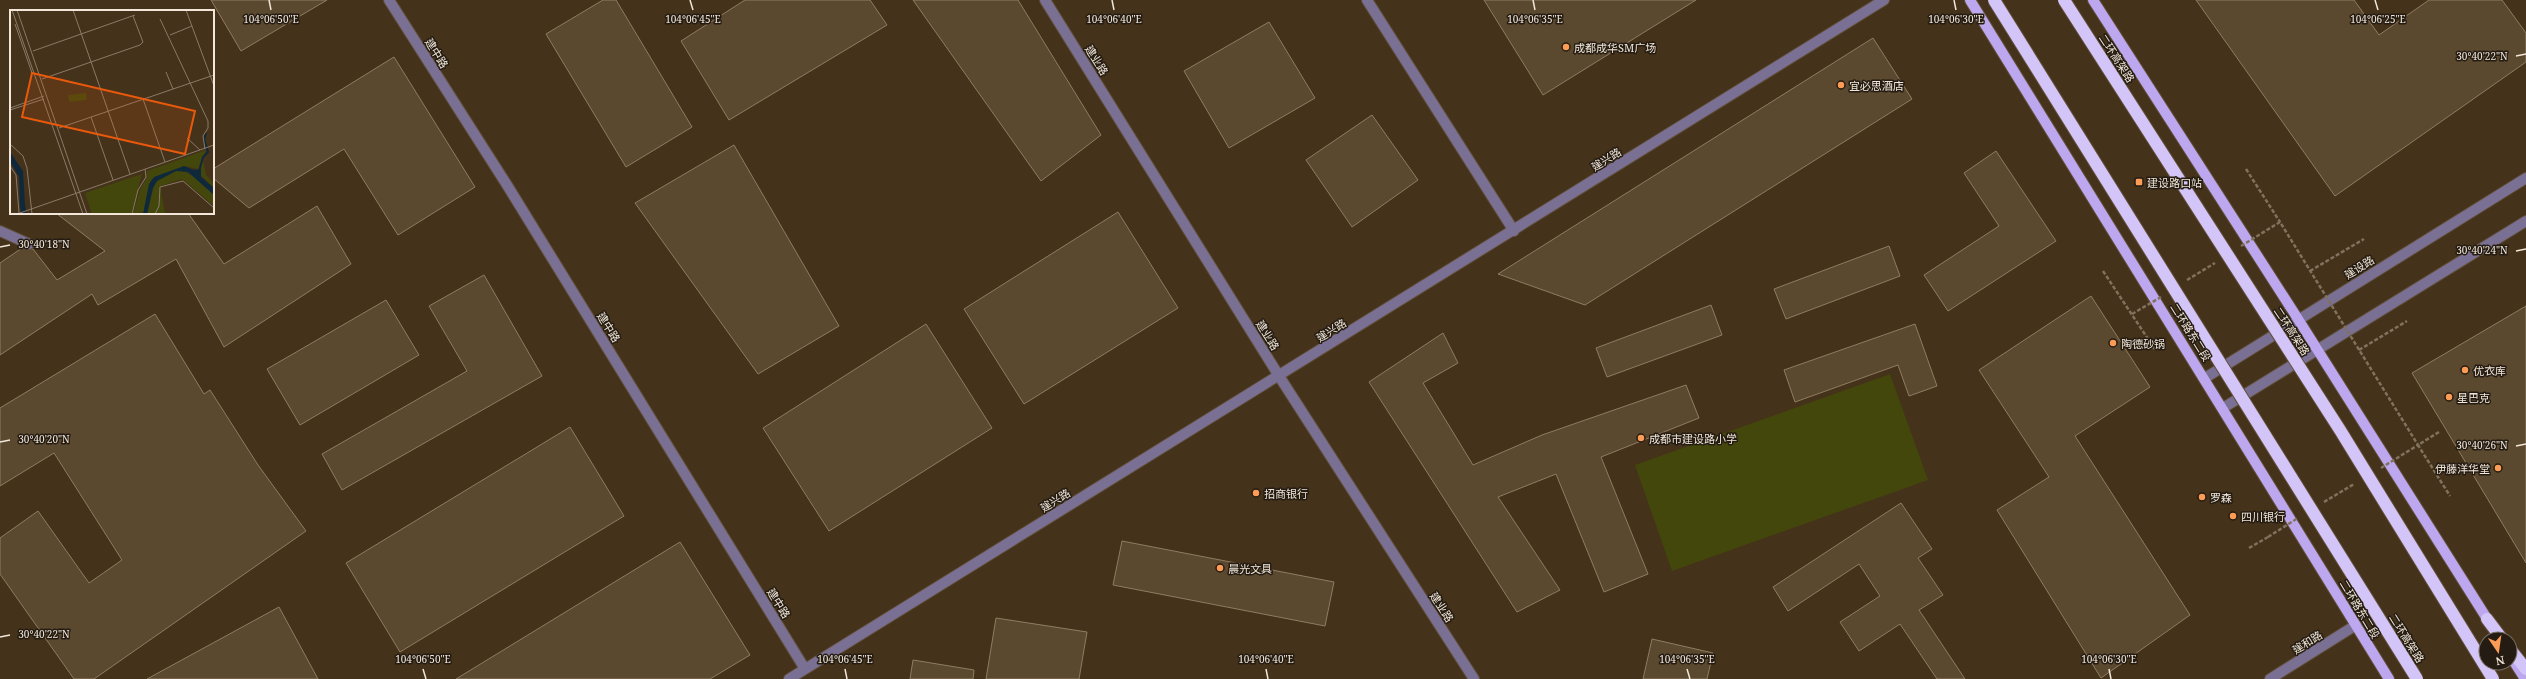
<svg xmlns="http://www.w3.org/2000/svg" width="2526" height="679" font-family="'Noto Serif','Noto Sans SC',serif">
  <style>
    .green { fill: #43470c }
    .building { fill: #5a482f; stroke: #917c62 }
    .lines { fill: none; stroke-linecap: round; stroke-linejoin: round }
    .minor-casing { stroke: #604f39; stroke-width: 12 }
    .major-casing { stroke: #604f39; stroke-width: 12 }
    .highway-casing { stroke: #604f39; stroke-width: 14 }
    .path { stroke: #81725e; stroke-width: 2.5; stroke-dasharray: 4 2; stroke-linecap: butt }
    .minor { stroke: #7a7093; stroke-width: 10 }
    .major { stroke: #bda8ef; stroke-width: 10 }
    .highway { stroke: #d4c5f8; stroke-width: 12 }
    .highway-bridge-casing { stroke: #604f39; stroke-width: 14; stroke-linecap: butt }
    .path-bridge { stroke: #81725e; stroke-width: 2.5; stroke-dasharray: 4 2; stroke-linecap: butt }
    .highway-bridge { stroke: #d4c5f8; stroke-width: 12 }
    .ticks { fill: none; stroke: #f2e7d9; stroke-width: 1.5 }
    .poi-dot { fill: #fd9c56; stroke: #241c12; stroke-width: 1.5 }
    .labels { text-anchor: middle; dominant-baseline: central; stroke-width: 3; stroke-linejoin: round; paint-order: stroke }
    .poi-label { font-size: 11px; fill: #f2e7d9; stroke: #241c12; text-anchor: start }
    .street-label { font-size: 11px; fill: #f2e7d9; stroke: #241c12 }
    .inset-river { fill: none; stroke: #0f293c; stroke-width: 2 }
    .inset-road { fill: none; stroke: #8a7a67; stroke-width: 1 }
    .view { fill: #e8590c; fill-opacity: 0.15; stroke: #e8590c; stroke-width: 2 }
    .inset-edge { fill: none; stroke: #f2e7d9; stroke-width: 2 }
    .ticks-label { font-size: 10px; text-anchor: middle; fill: #f2e7d9; stroke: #241c12; stroke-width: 3; stroke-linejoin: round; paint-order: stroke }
  </style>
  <rect width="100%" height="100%" fill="#44321b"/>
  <path class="green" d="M1890,374L1928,480L1672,571L1635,465Z"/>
  <path class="building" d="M211,0H327L241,51Z
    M603,0H616L692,127L626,167L546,34Z
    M745,0H870L887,25L729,120L681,41Z
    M913,0H1018L1101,135L1041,181Z
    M1484,0H1696L1543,95Z
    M2196,0H2354L2379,35L2429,0H2502L2526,33V62L2335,196Z
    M1269,22L1315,98L1229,148L1184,71Z
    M1873,38L1912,99L1585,305L1498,274Z
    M394,57L475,187L398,235L344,149L249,208L213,178V169Z
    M1372,115L1418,180L1352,227L1306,160Z
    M734,145L839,326L758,374L635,203Z
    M1996,151L2056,241L1948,311L1924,275L1999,226L1964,173Z
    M317,206L351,264L224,347L176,259L98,305L92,294L0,355V263L22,248L33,249L57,280L105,251L56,213H188L224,264Z
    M1118,212L1178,308L1024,404L964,309Z
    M1889,246L1900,276L1786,319L1774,289Z
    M484,275L542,376L342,490L322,454L467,371L429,306Z
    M2091,296L2150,387L2075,436L2190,615L2101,678L1997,510L2049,477L1979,370Z
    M386,300L419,355L300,425L267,369Z
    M1711,305L1722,335L1607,377L1596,348Z
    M2526,306V563L2412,373Z
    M155,314L204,394L210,390L258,465L306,531L94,679H74L0,574V538L38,511L89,583L122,560L54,453L0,486V408Z
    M926,324L992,428L829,531L763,428Z
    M1915,324L1937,386L1909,396L1898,365L1795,402L1784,370Z
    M1443,333L1458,363L1423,383L1473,465L1542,435L1686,385L1699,418L1601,457L1648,574L1604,592L1556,474L1498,497L1560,590L1517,612L1369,382Z
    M570,427L624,516L400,652L346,563Z
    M1901,503L1932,549L1918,558L1943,595L1919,610L1965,679H1937L1900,624L1859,651L1840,622L1880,596L1859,564L1788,611L1773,587Z
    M1122,541L1334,582L1325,626L1113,585Z
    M680,542L750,655L710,679H456Z
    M279,607L318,679H147Z
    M996,618L1087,632L1079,679H986Z
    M1652,639L1713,653L1707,679H1643Z
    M913,660L974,670L973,679H910Z"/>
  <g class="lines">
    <defs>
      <path id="minor" d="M389,0L507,185L805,669
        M1045,0L1279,376L1474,679
        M1367,0L1514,231
        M0,231L29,244
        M2205,378L2526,178
        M2223,408L2526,221
        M789,679L1884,0
        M2270,679L2356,625"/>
      <path id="major" d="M1970,0L2389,679
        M2093,0L2298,319L2491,625
        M2511,657L2525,679"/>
      <path id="highway" d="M2487,619L2502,639
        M2510,649L2526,669"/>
    </defs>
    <use href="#minor" class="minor-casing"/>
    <use href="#major" class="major-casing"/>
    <use href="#highway" class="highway-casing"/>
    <path class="path" d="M2246,169L2280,222
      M2103,271L2156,351
      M2310,271L2364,239
      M2359,350L2407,321
      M2439,432L2418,445L2450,496
      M2249,548L2268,537"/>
    <use href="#minor" class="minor"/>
    <use href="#major" class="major"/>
    <use href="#highway" class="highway"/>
    <defs>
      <path id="highway-bridge" d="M1994,0L2417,679
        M2064,0L2340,430L2493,679"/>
    </defs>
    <use href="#highway-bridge" class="highway-bridge-casing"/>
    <path class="path-bridge" d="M2241,246L2280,222L2418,445L2381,468
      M2187,280L2215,263
      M2132,314L2161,297
      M2324,502L2354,484
      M2268,537L2298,518"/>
    <use href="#highway-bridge" class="highway-bridge"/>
  </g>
  <path class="ticks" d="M269,0L271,10M690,0L693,10M1112,0L1114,10M1533,0L1535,10M1954,0L1956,10M2375,0L2378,10M2516,56L2526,54M0,247L10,245M2516,251L2526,249M0,442L10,440M2516,446L2526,444M0,637L10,635M423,669L426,679M845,669L847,679M1266,669L1268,679M1687,669L1690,679M2109,669L2111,679"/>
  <g class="poi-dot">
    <circle cx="1566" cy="47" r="4"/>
    <circle cx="1841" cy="85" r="4"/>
    <rect x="2135" y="178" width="8" height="8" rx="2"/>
    <circle cx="2113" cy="343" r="4"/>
    <circle cx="2465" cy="370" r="4"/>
    <circle cx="2449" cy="397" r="4"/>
    <circle cx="1641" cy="438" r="4"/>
    <circle cx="2498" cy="468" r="4"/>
    <circle cx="1256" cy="493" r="4"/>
    <circle cx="2202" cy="497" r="4"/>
    <circle cx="2233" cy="516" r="4"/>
    <circle cx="1220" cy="568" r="4"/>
  </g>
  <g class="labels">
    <g class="poi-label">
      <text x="1574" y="47">成都成华SM广场</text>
      <text x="1849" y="85">宜必思酒店</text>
      <text x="2147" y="182">建设路口站</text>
      <text x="2121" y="343">陶德砂锅</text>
      <text x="2473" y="370">优衣库</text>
      <text x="2457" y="397">星巴克</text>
      <text x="1649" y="438">成都市建设路小学</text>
      <text x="2490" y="468" text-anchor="end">伊藤洋华堂</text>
      <text x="1264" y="493">招商银行</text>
      <text x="2210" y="497">罗森</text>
      <text x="2241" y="516">四川银行</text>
      <text x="1228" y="568">晨光文具</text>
    </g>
    <g class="street-label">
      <text transform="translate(437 53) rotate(58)">建中路</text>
      <text transform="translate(2117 58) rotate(57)">二环高架路</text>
      <text transform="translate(1097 60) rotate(58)">建业路</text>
      <text transform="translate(1606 159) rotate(-32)">建兴路</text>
      <text transform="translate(2359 267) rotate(-32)">建设路</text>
      <text transform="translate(609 327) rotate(58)">建中路</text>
      <text transform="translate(1331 330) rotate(-32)">建兴路</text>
      <text transform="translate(2292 331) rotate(57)">二环高架路</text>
      <text transform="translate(2191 332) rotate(58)">二环路东二段</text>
      <text transform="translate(1268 335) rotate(58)">建业路</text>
      <text transform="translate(1055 500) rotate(-32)">建兴路</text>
      <text transform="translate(779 603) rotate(58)">建中路</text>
      <text transform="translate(1442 607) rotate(57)">建业路</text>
      <text transform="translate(2360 609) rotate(59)">二环路东二段</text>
      <text transform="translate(2407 638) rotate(58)">二环高架路</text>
      <text transform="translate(2307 642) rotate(-32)">建和路</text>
    </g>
  </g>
  <g transform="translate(10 10)">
    <rect width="204" height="204" fill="#44321b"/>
    <path d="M76,83L77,90L59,92L58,85ZM196,140L189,159L174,156L141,170L134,202L123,204L130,180L136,169L137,161ZM193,150L196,165L204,173V178L190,164ZM166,161H173L184,166L204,185V196L172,169L150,176L155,204H137L144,174L149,169ZM132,164L121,204H82L75,183Z" fill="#43470c"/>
    <path d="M0,142L13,161L15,195L17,204H12L10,196L9,167L0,151ZM174,156L184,160L191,159V167L204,178V185L178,162L166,161L147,171L143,178L137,204H133L139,174L144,167Z" fill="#0f293c"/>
    <path class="inset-river" d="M189,161L193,147L198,142L194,129L196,123"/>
    <path class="inset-road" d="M2,0L73,204M7,0L77,204M63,0L120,164M176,0L204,76M150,9L198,111V118L193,126L195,139M5,14L22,63M160,25L182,16M23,41L125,5M156,62L163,79M32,69L130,35L133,32L123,6M133,89L155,152M0,98L34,86M0,100L34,89M81,107L103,170M49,118L204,65M177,128L190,140M0,134L13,146L17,158L22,204M0,156L6,165L9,203M7,204L204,135M122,204L128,180L136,167L135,159M145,204L149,196L150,177L173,171L204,198"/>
    <path class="view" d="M22,63L185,101L175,144L12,107Z"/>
    <rect width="204" height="204" class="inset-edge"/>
  </g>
  <g class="ticks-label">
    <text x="271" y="23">104°06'50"E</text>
    <text x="693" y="23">104°06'45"E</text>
    <text x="1114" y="23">104°06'40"E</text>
    <text x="1535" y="23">104°06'35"E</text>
    <text x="1956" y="23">104°06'30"E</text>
    <text x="2378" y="23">104°06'25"E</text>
    <text x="2482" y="60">30°40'22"N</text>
    <text x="44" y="248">30°40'18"N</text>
    <text x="2482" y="254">30°40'24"N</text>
    <text x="44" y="443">30°40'20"N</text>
    <text x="2482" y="449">30°40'26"N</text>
    <text x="44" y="638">30°40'22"N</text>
    <text x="423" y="663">104°06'50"E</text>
    <text x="845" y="663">104°06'45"E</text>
    <text x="1266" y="663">104°06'40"E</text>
    <text x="1687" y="663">104°06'35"E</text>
    <text x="2109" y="663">104°06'30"E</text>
  </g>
  <g transform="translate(2498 651) rotate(167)"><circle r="19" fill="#241c12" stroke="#766d62"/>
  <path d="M0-3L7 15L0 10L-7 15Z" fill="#fd9c56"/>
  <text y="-6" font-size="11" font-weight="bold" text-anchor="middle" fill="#f2e7d9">N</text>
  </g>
</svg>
